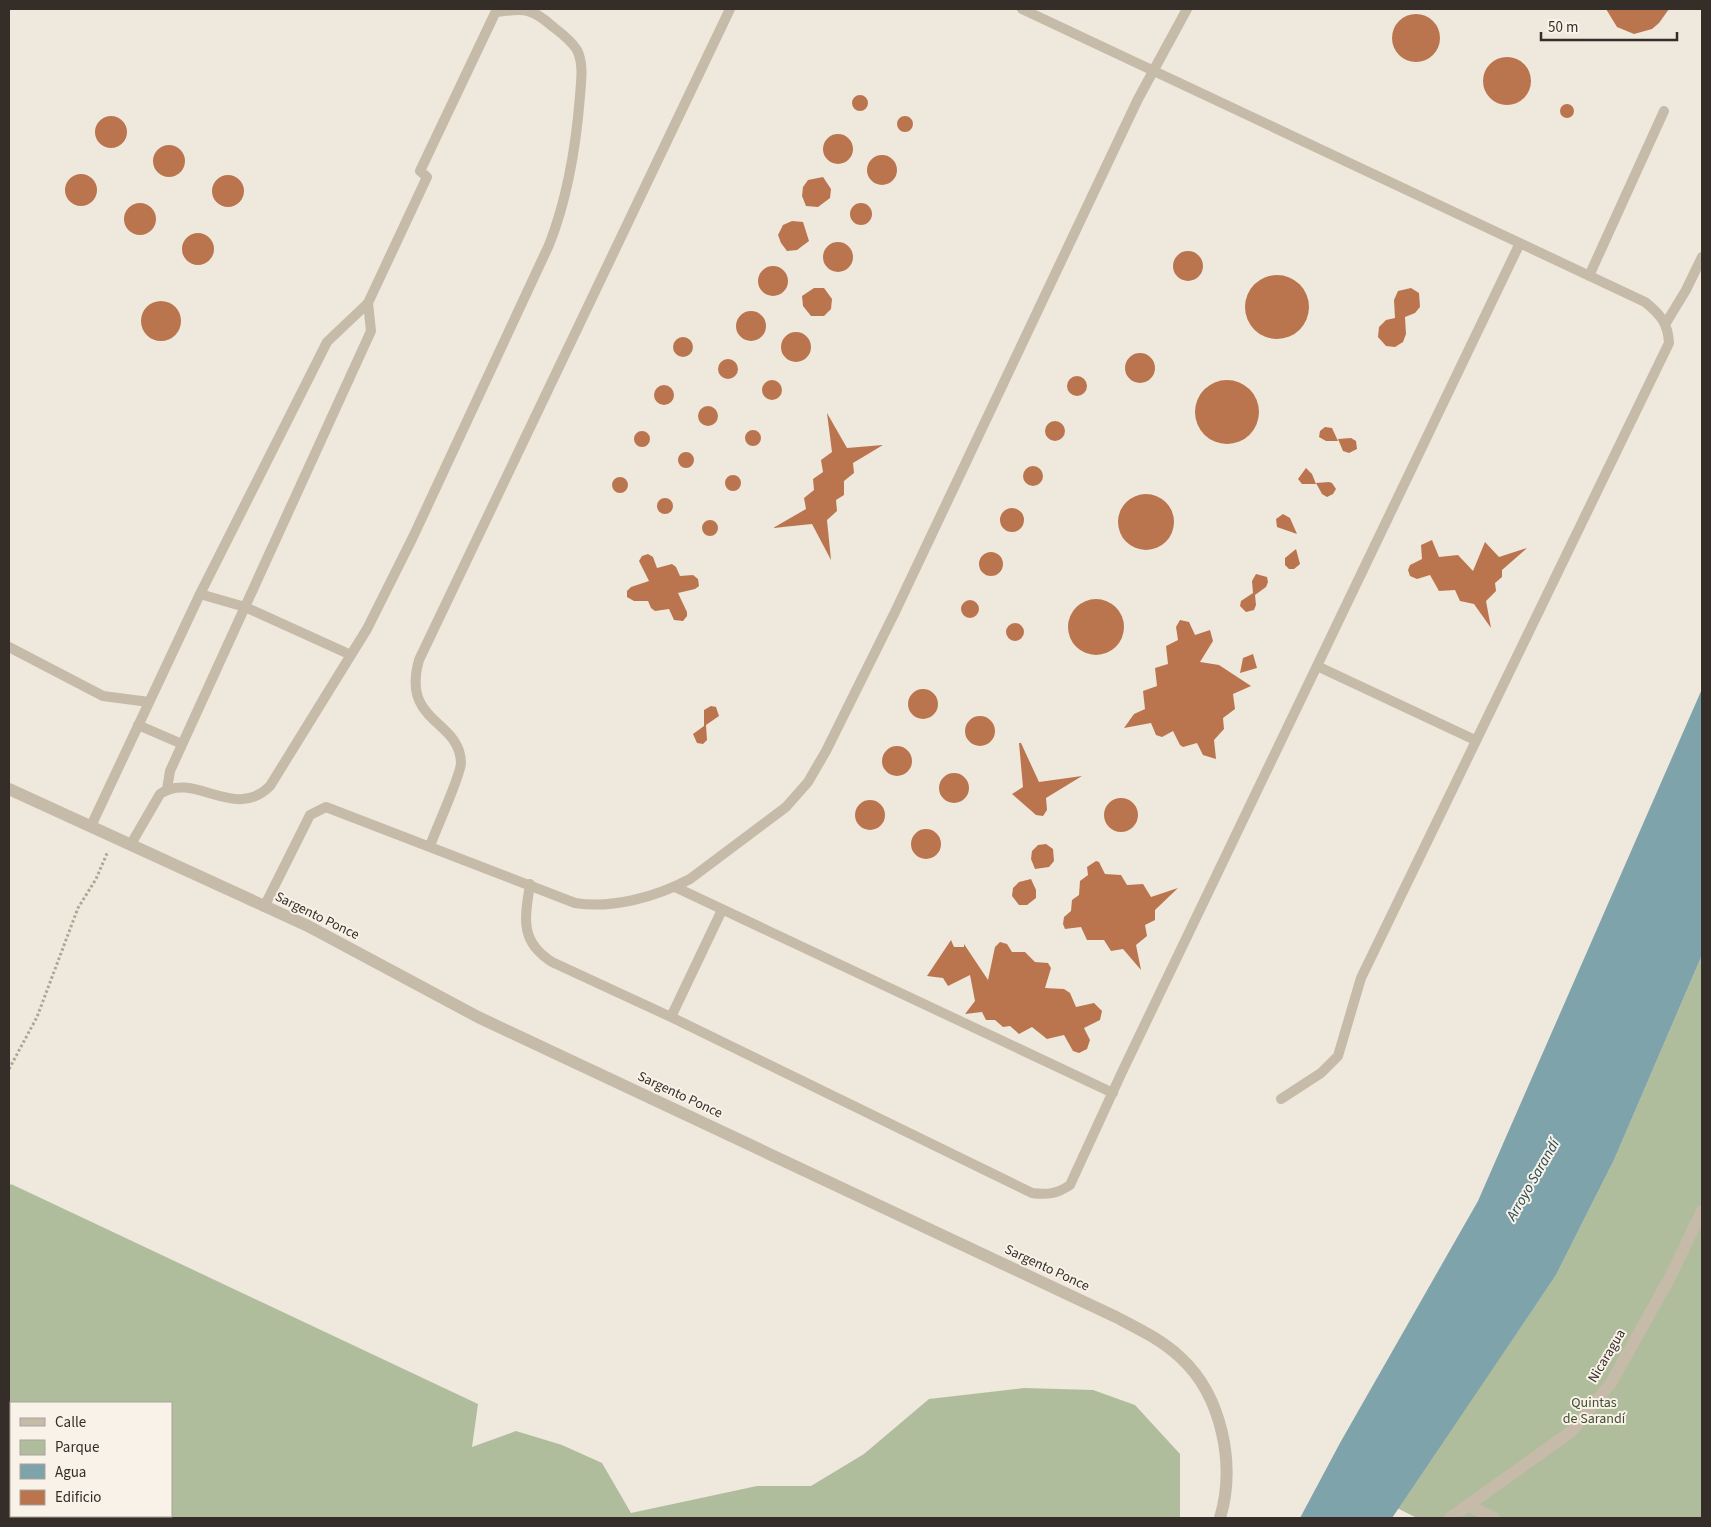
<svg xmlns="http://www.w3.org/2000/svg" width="1711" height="1527" font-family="'Source Sans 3',sans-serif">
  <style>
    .green { fill: #afbd9d; fill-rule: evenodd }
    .water { fill: #7ea3aa }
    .building { fill: #ba754f }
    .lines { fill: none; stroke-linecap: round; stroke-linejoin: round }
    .path { stroke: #b2a493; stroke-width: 3; stroke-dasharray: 2.5 2.5; stroke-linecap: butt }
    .service { stroke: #c6baa9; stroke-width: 10 }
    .minor { stroke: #c6baa9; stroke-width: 12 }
    .tertiary { stroke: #c6baa9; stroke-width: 12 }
    .labels { text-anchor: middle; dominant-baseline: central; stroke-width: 4; stroke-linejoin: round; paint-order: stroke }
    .street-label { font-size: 14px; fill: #342d28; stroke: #f8f2e8 }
    .park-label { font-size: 14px; fill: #40502e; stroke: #f8f2e8 }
    .water-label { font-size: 15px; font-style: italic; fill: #224952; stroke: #f8f2e8 }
  </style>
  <rect width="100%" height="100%" fill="#efe8dc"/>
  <path class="green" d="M1702,955V1518H1417L1397,1508L1556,1275L1614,1160Z
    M11,1184L478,1404L472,1447L516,1431L562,1445L602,1463L631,1513L757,1486H811L864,1454L929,1399L1024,1388L1093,1390L1135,1405L1180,1454V1518H9V1187ZM11,1403H171V1516H11Z"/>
  <path class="water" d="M1702,689V955L1614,1160L1556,1275L1392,1518H1300L1340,1443L1478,1201Z"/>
  <path class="building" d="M1606,9H1669L1659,23L1652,29L1634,34L1617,27Z
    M1392 38a24 24 0 1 1 48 0a24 24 0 1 1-48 0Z
    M1483 81a24 24 0 1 1 48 0a24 24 0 1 1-48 0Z
    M852 103a8 8 0 1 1 16 0a8 8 0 1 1-16 0Z
    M1560 111a7 7 0 1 1 14 0a7 7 0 1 1-14 0Z
    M897 124a8 8 0 1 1 16 0a8 8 0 1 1-16 0Z
    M95 132a16 16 0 1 1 32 0a16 16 0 1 1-32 0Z
    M823 149a15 15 0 1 1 30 0a15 15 0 1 1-30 0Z
    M153 161a16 16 0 1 1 32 0a16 16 0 1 1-32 0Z
    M867 170a15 15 0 1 1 30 0a15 15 0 1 1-30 0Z
    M65 190a16 16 0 1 1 32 0a16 16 0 1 1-32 0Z
    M212 191a16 16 0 1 1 32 0a16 16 0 1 1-32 0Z
    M823,177L831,189L830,198L818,207L806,206L802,196L803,187L808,180Z
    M124 219a16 16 0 1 1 32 0a16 16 0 1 1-32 0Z
    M850 214a11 11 0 1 1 22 0a11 11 0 1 1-22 0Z
    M792,221L803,222L809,241L797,250L787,251L781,243L778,235L783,225Z
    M182 249a16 16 0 1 1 32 0a16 16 0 1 1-32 0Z
    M823 257a15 15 0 1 1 30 0a15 15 0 1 1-30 0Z
    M1173 266a15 15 0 1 1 30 0a15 15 0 1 1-30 0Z
    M758 281a15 15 0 1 1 30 0a15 15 0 1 1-30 0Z
    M1245 307a32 32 0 1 1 64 0a32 32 0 1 1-64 0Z
    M814,288H824L832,299L831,309L824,316H811L803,306L802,296Z
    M1411,288L1419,293L1420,307L1415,313L1405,317L1406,334L1403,342L1395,347L1386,346L1378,337L1379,327L1386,320L1395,318L1394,300L1398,291Z
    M141 321a20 20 0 1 1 40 0a20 20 0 1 1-40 0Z
    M736 326a15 15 0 1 1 30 0a15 15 0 1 1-30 0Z
    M781 347a15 15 0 1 1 30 0a15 15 0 1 1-30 0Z
    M673 347a10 10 0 1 1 20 0a10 10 0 1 1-20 0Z
    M1125 368a15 15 0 1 1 30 0a15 15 0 1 1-30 0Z
    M718 369a10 10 0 1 1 20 0a10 10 0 1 1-20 0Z
    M1067 386a10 10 0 1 1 20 0a10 10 0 1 1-20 0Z
    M1195 412a32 32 0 1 1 64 0a32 32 0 1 1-64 0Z
    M762 390a10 10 0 1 1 20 0a10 10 0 1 1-20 0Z
    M654 395a10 10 0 1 1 20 0a10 10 0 1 1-20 0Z
    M698 416a10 10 0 1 1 20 0a10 10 0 1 1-20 0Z
    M827,413L847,448L883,445L853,463L854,473L844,481V495L836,500L837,511L827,520L831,560L812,524L773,528L806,509L804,498L814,490L813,479L823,472L821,460L832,452Z
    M1045 431a10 10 0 1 1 20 0a10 10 0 1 1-20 0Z
    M1325,427L1332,428L1338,441H1326L1319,437L1320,431Z
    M745 438a8 8 0 1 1 16 0a8 8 0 1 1-16 0Z
    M634 439a8 8 0 1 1 16 0a8 8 0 1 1-16 0Z
    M1351,438L1356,441L1357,449L1349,453L1343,451L1338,439Z
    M678 460a8 8 0 1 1 16 0a8 8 0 1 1-16 0Z
    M1023 476a10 10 0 1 1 20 0a10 10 0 1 1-20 0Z
    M1306,468L1312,474L1316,484H1302L1298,479Z
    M725 483a8 8 0 1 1 16 0a8 8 0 1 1-16 0Z
    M612 485a8 8 0 1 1 16 0a8 8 0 1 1-16 0Z
    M1329,482L1332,483L1336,489L1333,494L1327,497L1322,494L1316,483Z
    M1118 522a28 28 0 1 1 56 0a28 28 0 1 1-56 0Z
    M657 506a8 8 0 1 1 16 0a8 8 0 1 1-16 0Z
    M1000 520a12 12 0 1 1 24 0a12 12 0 1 1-24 0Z
    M1283,514L1290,518L1297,534L1277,527L1276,519Z
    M702 528a8 8 0 1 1 16 0a8 8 0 1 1-16 0Z
    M1432,540L1439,557L1458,555L1473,571L1485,542L1499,557L1527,548L1502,570V577L1495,583L1496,591L1486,601L1491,628L1474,604L1460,601L1455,590L1439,591L1430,575L1417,579L1410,576L1408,570L1410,565L1422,559L1421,545Z
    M1296,549L1300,564L1294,569H1289L1285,565V558Z
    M979 564a12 12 0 1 1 24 0a12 12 0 1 1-24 0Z
    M648,554L653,557L657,568L672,564L676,567L680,576L693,575L698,579L699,586L695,589L678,593L687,612V616L683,621L674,620L669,609L655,611L651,608L648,601H634L627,597V591L631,587L649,581L639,561L642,556Z
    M1256,574L1267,577L1268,582L1266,587L1255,595L1256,605L1254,610L1246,612L1240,606L1241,601L1253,593L1252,581Z
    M1068 627a28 28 0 1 1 56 0a28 28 0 1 1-56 0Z
    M961 609a9 9 0 1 1 18 0a9 9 0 1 1-18 0Z
    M1180,620L1189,622L1195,635L1210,630L1213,641L1200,662L1219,665L1251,686L1233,694L1235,709L1223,718L1224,729L1214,740L1216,759L1203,755L1197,743L1183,747L1180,745L1173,731L1162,737L1156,735L1151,723L1124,728L1134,714L1145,709L1143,691L1157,686L1155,668L1168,664L1166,646L1178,640L1176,627Z
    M1006 632a9 9 0 1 1 18 0a9 9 0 1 1-18 0Z
    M1253,654L1257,668L1240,673L1243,658Z
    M908 704a15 15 0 1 1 30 0a15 15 0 1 1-30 0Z
    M711,706L716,707L719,716L706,725L707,740L703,744L697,743L693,734L704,726V710Z
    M965 731a15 15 0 1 1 30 0a15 15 0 1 1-30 0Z
    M1019,743H1021L1039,782L1082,776L1046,798L1047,810L1043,816L1036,815L1012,794L1023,787Z
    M882 761a15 15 0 1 1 30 0a15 15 0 1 1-30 0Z
    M939 788a15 15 0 1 1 30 0a15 15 0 1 1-30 0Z
    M1104 815a17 17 0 1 1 34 0a17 17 0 1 1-34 0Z
    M855 815a15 15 0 1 1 30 0a15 15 0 1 1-30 0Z
    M911 844a15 15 0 1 1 30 0a15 15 0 1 1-30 0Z
    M1046,844L1053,849L1054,861L1049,867L1035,869L1031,859L1032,851L1038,845Z
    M1096,861L1099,862L1105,874L1121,875L1127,885L1143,884L1151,897L1178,888L1155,910V920L1145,925L1147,936L1136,945L1141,970L1123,949L1111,951L1104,940H1087L1081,927L1065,929L1063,924L1064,917L1071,911L1072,900L1079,895L1080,881L1088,875L1087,867Z
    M1031,879L1036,890V898L1027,905H1019L1012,896L1013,888L1019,882Z
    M951,940L954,947H964V944L988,980L995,947L1000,942L1007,944L1012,952H1025L1035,962L1048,963L1051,968L1045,988L1064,989L1070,993L1076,1007L1094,1003L1102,1011L1100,1020L1084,1028L1090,1040L1087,1049L1079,1053L1073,1051L1064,1035L1047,1039L1032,1027L1019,1034L1010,1026L1003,1027L995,1020H986L982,1012L965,1014L975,1001L970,975L948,986L943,978L927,976Z"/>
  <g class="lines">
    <path class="path" d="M9,1069L37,1017L78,908L96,879L108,851"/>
    <path class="service" d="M1022,9L1645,302C1660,314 1668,323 1669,343L1361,978L1338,1056L1321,1073L1281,1099
      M1589,276L1664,111
      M1666,323L1686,290L1702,257
      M200,594L245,607L351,655
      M9,647L103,696L149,702
      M1317,666L1475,740
      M138,725L182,744
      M167,789L170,771L371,331L368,303L427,177L420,171L497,9
      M91,826L200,594L327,342L368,303
      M131,844L160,794C194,770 234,822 270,786L367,629L413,537L549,245C568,197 576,147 580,96C581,81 584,64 577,50C571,40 561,33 552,26C532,8 524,8 497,12
      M430,846C435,831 461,775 461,763C460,719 401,724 419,660L730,9
      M530,884C525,918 519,941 552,962L671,1017L1032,1193C1047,1195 1057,1194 1070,1185L1122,1072L1520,243
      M675,887L1113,1093
      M264,907L310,815L326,807L575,903C612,909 656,897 690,879L786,807L808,782L826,751L895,612L1138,99L1187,9
      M671,1017L722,910"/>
    <path class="minor" d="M9,789L308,926L478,1017L1116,1317C1139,1329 1162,1340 1181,1358C1222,1396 1236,1465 1220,1518
      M1450,1518L1572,1431L1611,1383L1669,1279L1702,1211"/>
    <path class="tertiary" d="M1469,1506L1494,1518"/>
  </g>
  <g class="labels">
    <g class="street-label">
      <text transform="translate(317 916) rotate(26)">Sargento Ponce</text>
      <text transform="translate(680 1095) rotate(25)">Sargento Ponce</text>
      <text transform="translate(1047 1268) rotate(25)">Sargento Ponce</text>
      <text transform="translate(1607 1356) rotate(-59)">Nicaragua</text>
    </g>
    <g class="park-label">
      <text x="1594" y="1403">Quintas<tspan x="1594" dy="16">de Sarandí</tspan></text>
    </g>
    <g class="water-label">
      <text transform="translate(1533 1180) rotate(-60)">Arroyo Sarandí</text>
    </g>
  </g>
  <rect width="1711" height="1527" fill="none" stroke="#342d28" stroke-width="20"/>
  <rect x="10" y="1402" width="162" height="115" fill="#f8f2e8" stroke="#aaa39b"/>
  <rect x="20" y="1418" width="25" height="8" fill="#c6baa9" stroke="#aaa39b"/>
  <text x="55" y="1427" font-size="15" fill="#342d28">Calle</text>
  <rect x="20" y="1440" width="25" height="15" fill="#afbd9d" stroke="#aaa39b"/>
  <text x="55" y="1452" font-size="15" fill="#342d28">Parque</text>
  <rect x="20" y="1464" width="25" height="15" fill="#7ea3aa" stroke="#aaa39b"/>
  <text x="55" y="1477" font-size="15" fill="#342d28">Agua</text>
  <rect x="20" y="1490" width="25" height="15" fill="#ba754f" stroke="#aaa39b"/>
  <text x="55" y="1502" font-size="15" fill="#342d28">Edificio</text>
  <path d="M1541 32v8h136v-8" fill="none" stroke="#342d28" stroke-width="2.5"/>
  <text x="1548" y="32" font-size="15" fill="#342d28" stroke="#f8f2e8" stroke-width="4" paint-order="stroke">50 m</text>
</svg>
